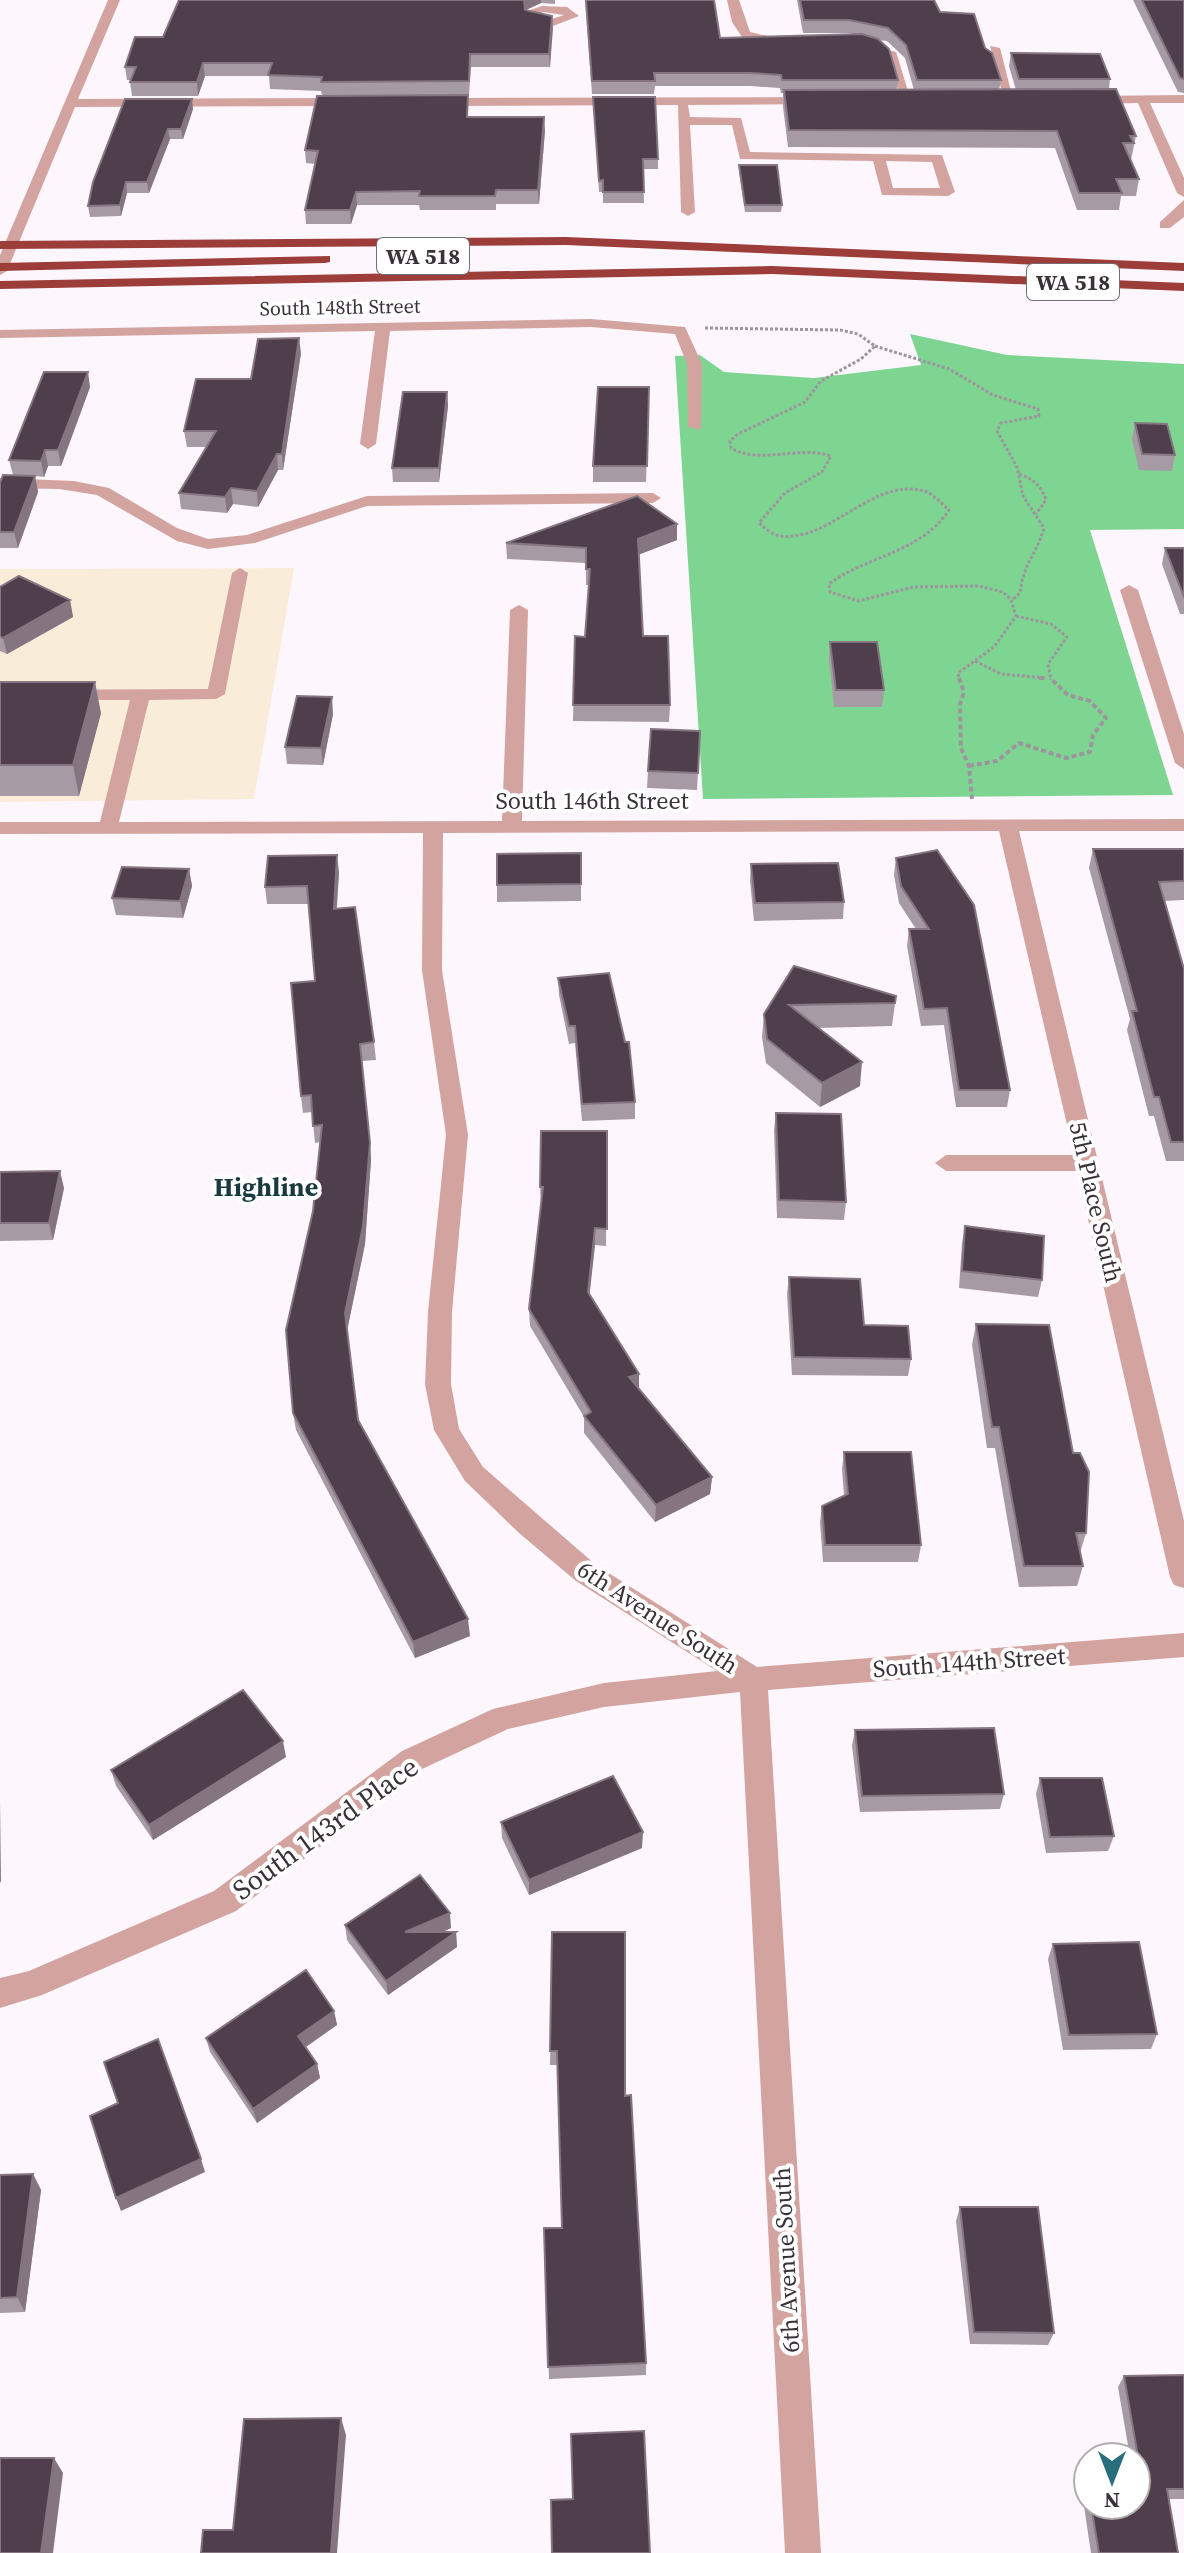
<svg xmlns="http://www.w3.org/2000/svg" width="1184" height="2553" font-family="'Source Serif 4',serif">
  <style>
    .commercial { fill: #f9edd9 }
    .forest { fill: #7ed592 }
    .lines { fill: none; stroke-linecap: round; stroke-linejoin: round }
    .path-far1 { stroke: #9d959c; stroke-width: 3; stroke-dasharray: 3 2; stroke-linecap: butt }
    .path { stroke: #9d959c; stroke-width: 4; stroke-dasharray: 5 3; stroke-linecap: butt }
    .minor { fill: #d3a49f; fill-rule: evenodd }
    .highway { fill: #9c3d3a; fill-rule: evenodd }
    .wall { fill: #a69aa4; fill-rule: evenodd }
    .shaded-wall { fill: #847581 }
    .building { fill: #4f3e4c; stroke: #847581; stroke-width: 2 }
    .labels { text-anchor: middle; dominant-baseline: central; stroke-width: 8; stroke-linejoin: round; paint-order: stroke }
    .far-street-label { font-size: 20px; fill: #393138; stroke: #fff }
    .shield { fill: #fff; stroke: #746f74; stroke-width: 2 }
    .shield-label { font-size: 22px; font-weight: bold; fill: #393138 }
    .street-label { font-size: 24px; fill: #393138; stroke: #fff }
    .neighbourhood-label { font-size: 26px; font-weight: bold; fill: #183940; stroke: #fff }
    .near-street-label { font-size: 28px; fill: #393138; stroke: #fff }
  </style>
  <rect width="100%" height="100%" fill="#fef6fd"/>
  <path class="commercial" d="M294,568L254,799L0,802V569Z"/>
  <path class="forest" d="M910,334L1007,355L1184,364V529L1090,530L1173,795L703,799L675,356L700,355L724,372L814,378L921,365Z"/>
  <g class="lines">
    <path class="path-far1" d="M705,328L840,330L858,334L875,346L861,359L821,381L805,402L738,434L730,441L731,448C760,465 799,445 831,456L822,472L785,493L759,523C765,528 772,535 780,536C832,542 871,477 925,491C933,494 942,504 949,510C921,553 868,555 829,584L830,592L859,601L913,587L979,586L1003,592L1011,600L1016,616L994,647L958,673L960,680
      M875,346L949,369L993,395L1038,409L1039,416L1001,423L997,431L1017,467L1023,496L1044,528C1036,556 1024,561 1020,593L1012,600
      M1019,474C1033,479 1041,485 1046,500L1036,514
      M1016,616L1051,624L1067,637L1048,664L1051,680
      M975,661L1001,674L1047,678"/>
    <path class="path" d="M959,678L964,692L960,704L961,748L969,766L972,799
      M1039,678H1047
      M969,766L997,761L1019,743L1066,758L1090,752L1093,735L1106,718L1090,701L1068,695L1050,678"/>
    <path class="minor" d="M108,0H120L78,99L346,98L352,102L346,106L75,107L7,271L0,275V255Z
      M727,0H739L750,32L790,41L771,44L742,37L732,22Z
      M542,6L567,7L579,16L553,26L526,20L527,11ZM543,12L564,15L552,19L536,16Z
      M856,41L896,52L912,104L902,101L887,56L856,45Z
      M990,46L1000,48L1014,103L1004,100Z
      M1184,95V103H1150L1184,178V197L1177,193L1138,103L1090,104L1084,100L1090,96Z
      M814,97L820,101L818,104L688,105L690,117L741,118L750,152L942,155L955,192L948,196L882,195L873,161L740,159L732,125H690L695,212L688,216L681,212L678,105L438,106L432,102L438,98ZM886,161L932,162L940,188H893Z
      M1184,200V217L1170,228H1160V222Z
      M591,319L685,327L702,364L701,430L688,427L687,364L675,334L591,327L390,331L376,444L368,449L360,444L375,331L0,338V330Z
      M0,478L74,481L109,488L177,528L208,539L247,535L367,496L653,493L661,498L653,503L367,506L255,543L208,549L177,541L97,495L59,489L0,488Z
      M240,568L248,573L225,694L216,699L149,700L119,822L502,821L510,610L519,605L528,610L522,821L1184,819V831H1019L1184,1521V1588L1174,1585L1170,1577L1077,1171H946L935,1163L946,1155H1074L999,831L443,833L442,970L468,1135L452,1312L451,1384L459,1429L483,1467L596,1565L757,1667L1184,1633V1657L768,1690L821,2553H785L740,1692L604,1707L508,1729L422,1769L236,1911L42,1995L0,2008V1978L29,1971L214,1891L402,1751L493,1709L604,1683L717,1671L576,1581L519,1533L465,1481L434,1430L425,1384L428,1312L446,1135L422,970L423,833L0,834V822H100L130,700H0V690L208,689L232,573Z
      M1129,585L1138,590L1184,734V769L1175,763L1120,590Z"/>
    <path class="highway" d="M566,237L1184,263V271L566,245L0,249V241Z
      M330,256V262L325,263L0,271V263Z
      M772,266L1184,283V291L772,274L0,289V281Z"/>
  </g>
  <path class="wall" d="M179,0H555V4L541,3L525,10L552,16L550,67H471L469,95H322L321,91L270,89L269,76H205L198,96H132L130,82L131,80H127L125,67L163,37Z
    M585,0H714L720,38L855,34L848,33H803L797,0H934L940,12L985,48L1001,80L999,90H1016L1009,66L1011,53L1110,79L1109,89L1136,136L1131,160L1139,179L1136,196H1121L1119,210H1077L1055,148L788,147L783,107V93H781L780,88L750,86H655L654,94H592ZM878,40L887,41L905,58L914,90H897L898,80Z
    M1133,0H1184V93L1178,92Z
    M468,95V117L545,130L539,204H496V210H420L419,205H357L351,224H306L305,210L315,164L306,163L305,150Z
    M593,97L658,159V169H643L644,203H603V192H599Z
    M193,109L183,139H170L149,193H127L121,216L90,217L88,206L93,182Z
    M739,165L782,205L781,212H745L739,172Z
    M301,353L283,470H278L258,507L233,504L227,513L181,509L179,493L207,447H187L184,431L251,379Z
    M90,387L61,466H48L44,477L35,476L38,492L18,548H0V483L13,475L9,460Z
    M649,387L646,482H593V466Z
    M447,392L448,406L439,482H393L392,468Z
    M1135,423L1175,455L1172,471L1139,470L1132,439Z
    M677,524V540L639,554L643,636L670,705L669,722L573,721L575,636L585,637L589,585H586V563L507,559L506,543Z
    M1165,548H1184V614H1180L1162,564Z
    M0,587L70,600L73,617L7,654L0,651Z
    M830,642L884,690L882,707H834L829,658Z
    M0,682L101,713L79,796H0Z
    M333,714L323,765L287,764L285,747Z
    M700,731L697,790L647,788L648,771Z
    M1093,849H1184V900L1164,901L1184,969V1163V1161H1166L1154,1116H1149L1127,1030L1130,1019L1089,868Z
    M581,853V901L497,902V885Z
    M896,858L1010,1090L1007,1107H956L944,1025L921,1026L907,946L909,929H916L899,903L894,875Z
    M751,864L844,902L843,919L754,921L750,881Z
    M189,869L192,886L183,918L116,915L112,898Z
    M339,872L337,909L374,1042L376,1060L362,1061L371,1160L365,1244L347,1330L358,1420L470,1636L415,1658L296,1430L293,1413L320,1142L315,1143L312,1112L303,1113L301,1096L315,981L308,904H267L265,887Z
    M794,966L896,996L892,1026L818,1028L860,1086L820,1107L766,1063L762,1037L764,1014Z
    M558,978L635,1102V1119L582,1121L575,1043L569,1044L559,995Z
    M776,1113L846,1202L844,1220L777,1218L774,1130Z
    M607,1131L606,1246L595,1245L589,1294L639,1389L712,1477L710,1494L655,1522L584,1433V1417L530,1326L529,1309L541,1204L540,1187Z
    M0,1172L64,1188L53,1240L0,1241Z
    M965,1226L1042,1280L1038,1297L959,1288L962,1243Z
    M789,1277L864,1325L911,1359L908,1376L792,1375L787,1294Z
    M976,1324L1086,1533L1080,1553L1083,1566L1077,1586L1019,1587L995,1448H987L972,1345Z
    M844,1452L921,1545L918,1562H823L820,1522L822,1506L844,1496L842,1469Z
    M855,1730L1004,1794L1000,1809L860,1812L852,1746Z
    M286,1757L153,1840L116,1786L111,1770Z
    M1040,1778L1114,1836L1108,1851L1046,1853L1036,1794Z
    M501,1822L642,1848L529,1895L502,1838Z
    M345,1925L451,1928L443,1932H456L457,1947L388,1995L347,1940Z
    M552,1932L625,2096L646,2363V2375L549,2379L544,2228H562L557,2065H550Z
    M1053,1944L1157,2034L1151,2049L1063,2050L1048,1959Z
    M334,2011L337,2025L306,2047L317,2064L320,2078L257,2123L210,2052L206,2038Z
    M33,2174L41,2190L25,2312L0,2313V2175Z
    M960,2207L1054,2333L1048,2345L970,2344L956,2221Z
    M1184,2375V2499H1169L1178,2553H1091L1081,2486L1086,2475H1088V2505H1136V2457H1130L1118,2387L1124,2376Z"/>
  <path class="shaded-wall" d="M524,0H541V3L524,11Z
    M552,16L553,29L550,67L549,54Z
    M203,63L205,76L198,96L197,82Z
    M192,99L193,109L183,139L181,129Z
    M544,117L545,130L539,204L538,190Z
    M168,129L170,139L149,193L147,182Z
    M126,182L127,193L121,216L120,205Z
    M356,192L357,205L351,224L350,210Z
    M299,338L301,353L283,470L282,454Z
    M88,372L90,387L61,466L58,450Z
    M447,392L448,406L439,482V468Z
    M45,450L48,466L44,477L41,461Z
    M277,454L278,470L258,507L257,491Z
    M35,476L38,492L18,548L14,532Z
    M231,488L233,504L227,513L225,497Z
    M677,524V540L638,555V539Z
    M70,600L73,617L7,654L3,638Z
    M95,682L101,713L79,796L73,765Z
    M332,697L333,714L323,765L321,748Z
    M337,855L339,872L335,926L334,909Z
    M189,869L192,886L183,918L180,901Z
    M862,1062L860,1086L820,1107L822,1083Z
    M370,1143L371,1160L365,1244L347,1331L345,1313Z
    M60,1171L64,1188L53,1240L49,1223Z
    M595,1228V1245L588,1309V1292Z
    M639,1374V1391L629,1377Z
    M712,1477L710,1494L655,1522L656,1505Z
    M468,1619L470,1636L415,1658L413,1642Z
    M283,1741L286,1757L153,1840L149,1825Z
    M0,1800V1801L1,1883L0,1881Z
    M643,1832L642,1848L529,1895V1880Z
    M450,1913L451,1928L407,1947L405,1932Z
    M456,1932L457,1947L388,1995L386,1981Z
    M334,2011L337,2025L301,2050L298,2036Z
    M317,2064L320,2078L257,2123L253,2109Z
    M201,2159L205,2172L121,2211L116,2198Z
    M33,2174L41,2190L25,2312L17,2297Z
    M341,2418L346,2435L337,2553H331Z
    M54,2458L63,2473L53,2553H41Z"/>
  <path class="building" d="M179,0H524L525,10L552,16L549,54H470L469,81L321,82L322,77L268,75L272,63H203L197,82H130L136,67H125L135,37H163Z
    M586,0H714L720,38L862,34L878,39L889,49L898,80H782L781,75L751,73H654L655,81H592Z
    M800,0H934L940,12L974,14L985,48L992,53L1001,80H917L906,45L888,28L849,20H804Z
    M1142,0H1184V79L1180,78Z
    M1011,53L1100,54L1110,79H1019Z
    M1116,89L1136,136H1130L1134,143H1123L1139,179H1116L1122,193H1079L1057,131L789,130L784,90Z
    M468,95L467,117H544L538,190H496L495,196H419L420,191L356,192L350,210H305L318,151L305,150L317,96Z
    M593,97H655L658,159H643L644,192H603V180L599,181Z
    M125,99H192L181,129H168L147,182H126L120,205L88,206L93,182Z
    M739,165H777L782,205H745Z
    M299,338L282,454H277L257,491L231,488L225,497L179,493L216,431H184L196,379H251L258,339Z
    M44,372H88L58,450H45L41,461L9,460Z
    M598,387H649L647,466H593Z
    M403,392H447L439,468H392Z
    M1135,423L1167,424L1175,455L1142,454Z
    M3,475L35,476L14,532H0V483Z
    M637,496L677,524L638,539L643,636H668L670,705H573L575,636L585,637L590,569H586V548L506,543Z
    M1165,548H1184V597Z
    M19,576L70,600L3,638L0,636V587Z
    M830,642H877L884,690H836Z
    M0,682H95L73,765H0Z
    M297,696L332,697L321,748L285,747Z
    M651,729L700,731L698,773L648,771Z
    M1093,849H1184V881L1159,882L1184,969V1142H1171L1159,1097H1154L1132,1011H1137Z
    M937,850L974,905L1010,1090H959L947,1008L924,1009L909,929H929L901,886L896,858Z
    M581,853V884L497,885V854Z
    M337,855L334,909L355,907L374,1042L360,1044L370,1143L363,1226L345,1313L358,1420L468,1619L413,1642L293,1413L286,1330L313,1211L322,1125L313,1126L311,1095L301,1096L291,983L315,981L307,886L265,887L268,856Z
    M838,863L844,902L755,903L751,864Z
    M122,867L189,869L180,901L112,898Z
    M794,966L896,996L895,1003L789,1005L862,1062L822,1083L767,1039L764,1014Z
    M609,973L625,1042H629L635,1102L582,1104L575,1026H569L558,978Z
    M776,1113L841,1114L846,1202L779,1200Z
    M541,1131H607V1229L595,1228L588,1292L639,1374L629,1377L712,1477L656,1505L584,1416L591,1412L529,1309L543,1187H540Z
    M60,1171L49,1223H0V1172Z
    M965,1226L1044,1236L1042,1280L962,1271Z
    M789,1277L860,1279L864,1325L908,1326L911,1359L794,1357Z
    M976,1324L1049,1325L1073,1453H1080L1089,1472L1086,1533H1076L1083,1566H1024L999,1427H992Z
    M844,1452H911L921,1545H825L822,1506L848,1494Z
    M243,1690L283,1741L149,1825L111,1770Z
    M994,1728L1004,1794L862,1796L855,1730Z
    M613,1776L643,1832L529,1880L501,1822Z
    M1040,1778H1102L1114,1836L1050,1837Z
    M420,1875L450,1913L405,1932H456L386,1981L345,1925Z
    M552,1932H625V2096L631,2095L646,2363L548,2367L544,2228H562L557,2051H550Z
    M1139,1942L1157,2034L1069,2035L1053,1944Z
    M306,1970L334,2011L298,2036L317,2064L253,2109L206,2038Z
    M158,2039L201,2159L116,2198L90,2116L118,2103L104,2062Z
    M33,2174L17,2297L0,2298V2175Z
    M960,2207H1038L1054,2333L974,2332Z
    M1184,2375V2489H1167L1178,2553H1099L1091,2505H1136V2474H1141L1124,2376Z
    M341,2418L331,2553H201L203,2530H233L244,2419Z
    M644,2431L650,2553H552L551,2500L573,2499L571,2434Z
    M0,2458H54L41,2553H0Z"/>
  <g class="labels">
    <g class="far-street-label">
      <text transform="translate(340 307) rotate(-1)">South 148th Street</text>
    </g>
    <g class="shield">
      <rect x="377" y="238" width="92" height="36" rx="6"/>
      <rect x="1027" y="264" width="92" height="36" rx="6"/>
    </g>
    <g class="shield-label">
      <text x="423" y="256">WA 518</text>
      <text x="1073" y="282">WA 518</text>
    </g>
    <g class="street-label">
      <text x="592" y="800">South 146th Street</text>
      <text transform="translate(1096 1202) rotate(77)">5th Place South</text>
      <text transform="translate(658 1617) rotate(33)">6th Avenue South</text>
      <text transform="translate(969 1662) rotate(-4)">South 144th Street</text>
      <text transform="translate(786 2260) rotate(-93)">6th Avenue South</text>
    </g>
    <g class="neighbourhood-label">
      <text x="266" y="1187">Highline</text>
    </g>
    <g class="near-street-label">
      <text transform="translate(325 1828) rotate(-36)">South 143rd Place</text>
    </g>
  </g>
  <g transform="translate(1112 2481) rotate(180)"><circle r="38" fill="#ffffff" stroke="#b0adaf" stroke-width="2"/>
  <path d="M0-6L14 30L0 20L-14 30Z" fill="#286e7c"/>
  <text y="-12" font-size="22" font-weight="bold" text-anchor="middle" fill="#393138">N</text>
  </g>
</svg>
